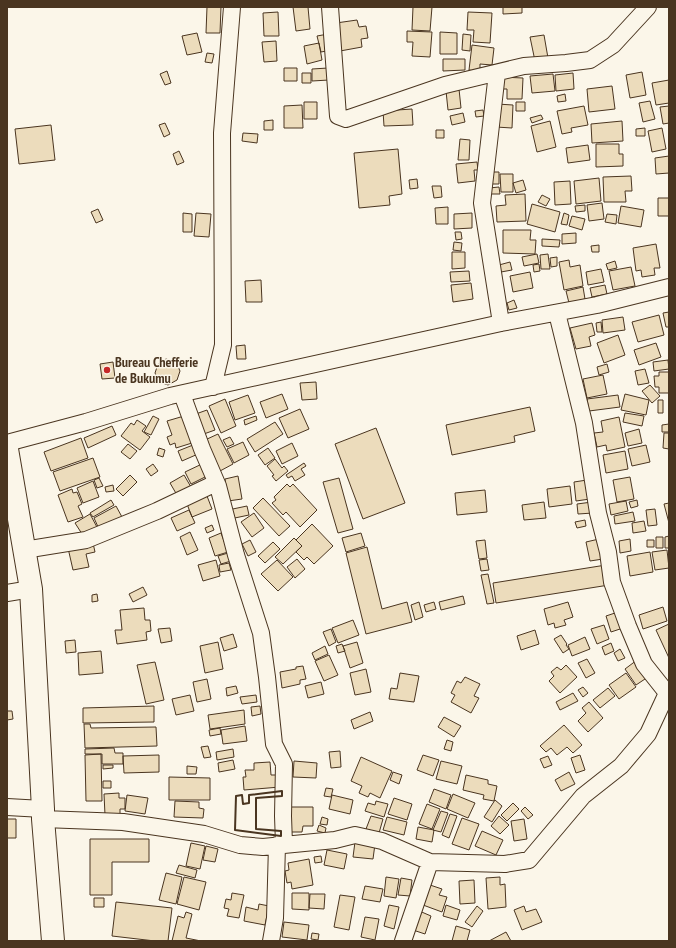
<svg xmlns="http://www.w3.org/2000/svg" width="676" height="948" font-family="'PT Sans Narrow',sans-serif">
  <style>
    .building { fill: #ecdcbc; stroke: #4a3520 }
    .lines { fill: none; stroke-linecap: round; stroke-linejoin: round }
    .street-casing { stroke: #4a3520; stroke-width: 18 }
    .highway-casing { stroke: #4a3520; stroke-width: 24 }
    .street { stroke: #fbf6e9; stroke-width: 16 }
    .highway { stroke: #fbf6e9; stroke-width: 22 }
    .wall { stroke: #4a3520; stroke-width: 2 }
    .poi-dot { fill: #c62828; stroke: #fbf6e9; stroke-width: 1.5 }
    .labels { text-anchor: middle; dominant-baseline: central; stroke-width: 3; stroke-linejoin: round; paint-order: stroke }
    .poi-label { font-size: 14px; font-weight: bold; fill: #4a3520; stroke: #fbf6e9; text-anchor: start }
  </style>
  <rect width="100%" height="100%" fill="#fbf6e9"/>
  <path class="building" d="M207,7H221L220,33H206Z
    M293,7H308L310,29L296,31Z
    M413,7H432L430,31L412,30Z
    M503,7H522V13L503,14Z
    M278,12L279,36H264L263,13Z
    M468,12L492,13L490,43L473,42L474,30H467Z
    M357,20L359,27L366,26L368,38L361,39L362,47L340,51L336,23Z
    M407,31L432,32L430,57L412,56L413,42H407Z
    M440,32L457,33V54H440Z
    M197,33L202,52L187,55L182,36Z
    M328,34L332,50L321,52L317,36Z
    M463,34L471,35L470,51L462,50Z
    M544,35L548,58L535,61L530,37Z
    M276,41L277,61L264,62L262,42Z
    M319,43L322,60L307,64L304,46Z
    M472,45L494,48L492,65L480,64V72L469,70Z
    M207,53L214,54L212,63L205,62Z
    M443,59H465V70L443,71Z
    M284,68H297V81H284Z
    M328,68L329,80L312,81V69Z
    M167,71L171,83L165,85L160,74Z
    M642,72L646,95L630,98L626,75Z
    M302,73H311V83H302Z
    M573,73L574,89L556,91L555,75Z
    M553,74L555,91L532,93L530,76Z
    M501,77L523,78L522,99H507V89H501Z
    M669,80V103L656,105L652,83Z
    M612,86L615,109L589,112L587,89Z
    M459,89L461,108L448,110L446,91Z
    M565,94L566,101L558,102L557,96Z
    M650,101L655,119L643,122L639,103Z
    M304,102H317V119H304Z
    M516,102H525V111H516Z
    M497,104L513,105L512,128L496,127Z
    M302,105L303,128H284V106Z
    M584,106L588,125L571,128L572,132L562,134L557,111Z
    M669,106V123L663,124L660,107Z
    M412,109L413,125L384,126L383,111Z
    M483,110L484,116L476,117L475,111Z
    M463,113L465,122L452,125L450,116Z
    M541,115L543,119L532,123L530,118Z
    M273,120V130H264V121Z
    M550,121L556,147L537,152L531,126Z
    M622,121L623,141L592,143L591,124Z
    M165,123L170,134L164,137L159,125Z
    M51,125L55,160L19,164L15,129Z
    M645,128V136H636V129Z
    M662,128L666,149L652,152L648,131Z
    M436,130H444V138H436Z
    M243,133L258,134L257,143L242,141Z
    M460,139L470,140L469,160H458Z
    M596,144H619V154H623V166L596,167Z
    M588,145L590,160L568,163L566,148Z
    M398,149L402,194L389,196L390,205L359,208L354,153Z
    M179,151L184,162L177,165L173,154Z
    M669,156V173L656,174L655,158Z
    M477,162L478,170H474L475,181L458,183L456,164Z
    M490,172H499V184H490Z
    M500,174H513V192H501Z
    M631,176L632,191H625L626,202H604L603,177Z
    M599,178L601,201L576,204L574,181Z
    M417,179L418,188L410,189L409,180Z
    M523,180L526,190L516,193L513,183Z
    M570,181L571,204L555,205L554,182Z
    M432,186H441L442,197L434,198Z
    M499,187L500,194H489V188Z
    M525,194L526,221L497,222L496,206L506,205L505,195Z
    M542,195L550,199L546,206L538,202Z
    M658,198H669V216H658Z
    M602,203L604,219L589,221L587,205Z
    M532,204L560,212L555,232L527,224Z
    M585,205V211L576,212L575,206Z
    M621,206L644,210L641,227L618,223Z
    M448,207V224H436L435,208Z
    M98,209L103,220L96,223L91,212Z
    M183,213L192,214V232H183Z
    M196,213L211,214L209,237L194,236Z
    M472,213V228L454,229V214Z
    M564,213L569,215L567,225L561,224Z
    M607,214L617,215L616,224L605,222Z
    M572,216L585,219L582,230L569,226Z
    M503,230H531L530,240H536L535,254L503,253Z
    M455,232H461L462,239L456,240Z
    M576,233V243L562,244V234Z
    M542,239L560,240L559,247L542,246Z
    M454,242L462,243L461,251L453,250Z
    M656,244L660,268H654L655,275L642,277L641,270L636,271L633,248Z
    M599,245V252H592L591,246Z
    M452,252H465V268L452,269Z
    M537,254L539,263L524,266L522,257Z
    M548,254L550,269H541L540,255Z
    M557,257V266L551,267L550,258Z
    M569,260L570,267L580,265L583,286L564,290L559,262Z
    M615,261L617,268L608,270L606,264Z
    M510,262L512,270L501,272L499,265Z
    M539,264L540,271L534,272L533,265Z
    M631,267L635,286L613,290L609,271Z
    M601,269L604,282L588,285L586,272Z
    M469,271L470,281L451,282L450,272Z
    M530,272L533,288L513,292L510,276Z
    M261,280L262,302H246L245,281Z
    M471,283L473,299L453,302L451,285Z
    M605,285L607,294L592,297L590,288Z
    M583,287L585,299L569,303L566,291Z
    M514,300L517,308L509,310L507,303Z
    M669,312V327H666L663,313Z
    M659,315L664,335L638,342L632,322Z
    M623,317L625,330L603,333L602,320Z
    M601,322L602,332H597L596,323Z
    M592,323L595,335L589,337L591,346L576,349L570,328Z
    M618,335L625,355L604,363L597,343Z
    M656,343L661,357L639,365L634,350Z
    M245,345L246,359H237L236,346Z
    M166,359L176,362L180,371L177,380L168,385L159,382L155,373L158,364Z
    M668,360L669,369L654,371L653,362Z
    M113,362L115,378L102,379L100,364Z
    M607,364L609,372L599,375L597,367Z
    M645,369L649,383L638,385L635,371Z
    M659,372H669V393H659V387H655L654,376H659Z
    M603,375L607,394L587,398L583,379Z
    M316,382L317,399L302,400L300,383Z
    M650,385L660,396L652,403L642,391Z
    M282,394L288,409L266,418L260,402Z
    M625,394L649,400L646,415L621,410Z
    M248,395L255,413L235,420L229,402Z
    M618,395L620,407L589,411L587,399Z
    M225,399L236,426L221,433L209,406Z
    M658,400H663V413H658Z
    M530,407L535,431L514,436L515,442L452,455L446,425Z
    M300,409L309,429L288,438L279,418Z
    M207,410L215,430L201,435L193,415Z
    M625,413L644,416L642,426L623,422Z
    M153,416L159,419L151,435L144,432Z
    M184,416L192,443L176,448L175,443L170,445L167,437L172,435L167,421Z
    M256,416L257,420L245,425L244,420Z
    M619,417L625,447L607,451L606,445L597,447L594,433L603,432L601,421Z
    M137,420L146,426L142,431L150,437L140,450L121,436L131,423L134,425Z
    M275,422L283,434L255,452L247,439Z
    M669,424V432H662V425Z
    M112,426L116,435L88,448L84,438Z
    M376,428L405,503L363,519L335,444Z
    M639,429L642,443L628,446L625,433Z
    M664,433H669V449L663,448Z
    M218,434L233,464L220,471L205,440Z
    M230,437L234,444L227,447L223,440Z
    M81,438L88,458L51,471L44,452Z
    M243,442L249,455L234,463L227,449Z
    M292,443L298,456L282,464L276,451Z
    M128,444L137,451L130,459L121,452Z
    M193,445L198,454L182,461L178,451Z
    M646,445L650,462L632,466L628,449Z
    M159,448L165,450L163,457L157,455Z
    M268,448L275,458L265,465L258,455Z
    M625,451L628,469L606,473L603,455Z
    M93,458L100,477L60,491L53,472Z
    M275,459L282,468L284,466L288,471L276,481L272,476L274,475L267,466Z
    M204,463L209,475L191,484L185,472Z
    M304,463L306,466L301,469L305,475L295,481L292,476L288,478L286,475Z
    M153,464L158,471L151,476L146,469Z
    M130,475L137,482L123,496L116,489Z
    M184,475L191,487L177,495L170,483Z
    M238,476L242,499L228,501L225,479Z
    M630,477L634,499L617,502L613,480Z
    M99,478L103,486L97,488L94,480Z
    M339,478L353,529L338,533L323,482Z
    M587,480L590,499L576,501L574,482Z
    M93,481L99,497L83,503L77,488Z
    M287,484L290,487L293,484L317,510L300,527L286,512L283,515L272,503L276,500L274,497Z
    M113,485L114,491L106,492L105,487Z
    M570,486L572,504L549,507L547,489Z
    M72,489L73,493L77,492L82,504L78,506L83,517L68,522L58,495Z
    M485,490L487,512L457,515L455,493Z
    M207,496L212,509L192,517L187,504Z
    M263,498L290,526L279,536L253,508Z
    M111,500L114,505L93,517L90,513Z
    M637,500L638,506L631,508L629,502Z
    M626,501L628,511L611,515L609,504Z
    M544,502L546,518L524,520L522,505Z
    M592,502L593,513L578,514L577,504Z
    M669,503V523L664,504Z
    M116,506L122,517L99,529L94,518Z
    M247,506L249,515L230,519L228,510Z
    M655,509L657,525L648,526L646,510Z
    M189,510L195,523L177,531L171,518Z
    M633,512L635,521L615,524L614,516Z
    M254,513L264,528L252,537L241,522Z
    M90,514L98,529L84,537L75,523Z
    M585,520L586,526L577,528L575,522Z
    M644,521L646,531L633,533L632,523Z
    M312,524L333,546L314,564L307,557L304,560L296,552L302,546L296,540Z
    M212,525L214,530L207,533L205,528Z
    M190,532L198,550L187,555L180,537Z
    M221,533L228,552L215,556L209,538Z
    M361,533L365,546L346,552L342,538Z
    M669,536V548H665V537Z
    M656,537H663V548H656Z
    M294,538L302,546L283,564L275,557Z
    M599,539L603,559L590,561L586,542Z
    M630,539L631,551L620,553L619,541Z
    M250,540L256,552L248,556L242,544Z
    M485,540L487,558L479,559L476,541Z
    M647,540H654V547H647Z
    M273,542L280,549L265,563L258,556Z
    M93,543L95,552L86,554L89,567L73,570L68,548Z
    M367,547L382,609L407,602L412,622L366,634L346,553Z
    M667,550L669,568L655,570L652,552Z
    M650,552L653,572L630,576L627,556Z
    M228,553L231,561L221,564L218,556Z
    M297,559L305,569L295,578L287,567Z
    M487,559L489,570L481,571L479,560Z
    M216,560L220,576L203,581L198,565Z
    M277,560L293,577L278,591L261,574Z
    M229,563L231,570L220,572L219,565Z
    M606,565L609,585L496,603L493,583Z
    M488,574L494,603L487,604L481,575Z
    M143,587L147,595L133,602L129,594Z
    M97,594L98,601L92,602V595Z
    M463,596L465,604L441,610L439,602Z
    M419,602L423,617L415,620L411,605Z
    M434,602L436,609L426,612L424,605Z
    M568,602L573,617L564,620L566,625L555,628L554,623L548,625L544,609Z
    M663,607L667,621L643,629L639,615Z
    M144,608L145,620H150L151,631L146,632L147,640L117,644L115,630H122L120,610Z
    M621,611L626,627L611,632L606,616Z
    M353,620L359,635L338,643L332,628Z
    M669,624V658L656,630Z
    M604,625L609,639L597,644L591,629Z
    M170,628L172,641L161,643L158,629Z
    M331,629L336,642L329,646L323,632Z
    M535,630L539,644L521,650L517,636Z
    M233,634L237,647L224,651L220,638Z
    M561,635L567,644L566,645L569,649L563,653L554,639Z
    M585,637L590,649L572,656L568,645Z
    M75,640L76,652L66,653L65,641Z
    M218,642L223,669L205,673L200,646Z
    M357,642L363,663L350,668L343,646Z
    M611,643L614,651L605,655L602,647Z
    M342,644L345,651L338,653L336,646Z
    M325,646L328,654L315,660L312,653Z
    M620,649L625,658L618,661L614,653Z
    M101,651L103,673L79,675L78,653Z
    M329,655L338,675L324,681L315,661Z
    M587,659L595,673L586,678L578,663Z
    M637,660L648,677L636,685L625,669Z
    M155,662L164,700L146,704L137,665Z
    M566,665L577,677L560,693L549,681L554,676L551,672L557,667L561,670Z
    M303,666L306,679L300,680V684L282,688L280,672L296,669V667Z
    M366,669L371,692L355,695L350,673Z
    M400,673L419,676L414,702L389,699L391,688L397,689Z
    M626,673L636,687L619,699L609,685Z
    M465,677L480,684L474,696L479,698L471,713L451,702L455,695L451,693L457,681L461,683Z
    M207,679L211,699L197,702L193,682Z
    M321,682L324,694L308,698L305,686Z
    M236,686L238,693L227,696L226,688Z
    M583,687L588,693L583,697L578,690Z
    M608,688L615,696L600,708L593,700Z
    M573,693L578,701L560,710L556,702Z
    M190,695L194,711L176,715L172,699Z
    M256,695L257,702L242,704L240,697Z
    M589,702L603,718L588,732L578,721L586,713L582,708Z
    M154,706V722L83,723V708Z
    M260,706L261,714L252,716L251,707Z
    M244,710L245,724L210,729L208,715Z
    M7,711H12L13,719L7,720Z
    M370,712L373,721L354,729L351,720Z
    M444,717L461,726L454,737L438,727Z
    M84,724H90L91,728L156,727L157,746L85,748Z
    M564,725L582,745L573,753L567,747L557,755L551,748L546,752L540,746Z
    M245,726L247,741L223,744L221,730Z
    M220,728L221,734L210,736L209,730Z
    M447,740L453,742L451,751L444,749Z
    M208,746L211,757L204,758L201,747Z
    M114,748L115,753H123V764H102V754H85V749Z
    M233,749L234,757L217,760L216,752Z
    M340,751L341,767L331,768L329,752Z
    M101,754L102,801H86L85,755Z
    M159,755V772L124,773L123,756Z
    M423,755L439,760L433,776L417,770Z
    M580,755L585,770L576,773L571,758Z
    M548,756L552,765L544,768L540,759Z
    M361,757L392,771L380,798L370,793L368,797L359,793L362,786L351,781Z
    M233,760L235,769L219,772L218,763Z
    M294,761L317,763L316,778L293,777Z
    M441,761L462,766L457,784L436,779Z
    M270,762L271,775H278L280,787L244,790L243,777H246L245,770H254V763Z
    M103,765H113V768L103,769Z
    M187,766L197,767L196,774H187Z
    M393,772L402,775L399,784L390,780Z
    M569,772L575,784L561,791L555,780Z
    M466,775L488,780V784L497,786L494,801L483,799L484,795L463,790Z
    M169,777L210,778V800H169Z
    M103,781H111V788H103Z
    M326,788L333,789L331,797L324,796Z
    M434,789L451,795L446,809L429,802Z
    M119,793V798H125V809H120V815H105L104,794Z
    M453,794L475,803L468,818L447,809Z
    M127,795L148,798L145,814L125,811Z
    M332,795L353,800L350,814L329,809Z
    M394,798L412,804L407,820L388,814Z
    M495,800L502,806L492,822L484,817Z
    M175,801L199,802V808L204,809L203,818L174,817Z
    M376,801L388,804L384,817L365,811L368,803L375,805Z
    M513,803L519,809L507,821L501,815Z
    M427,804L440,809L432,829L419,824Z
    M290,807H313V826H303L302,832H290Z
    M525,807L533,815L528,819L521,811Z
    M441,811L448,813L441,832L433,830Z
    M450,814L457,816L449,838L442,835Z
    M371,816L383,819L379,833L366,829Z
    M499,816L509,825L500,834L491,826Z
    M322,817L328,819L327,825L320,824Z
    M387,817L407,822L404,835L383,830Z
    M462,818L479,824L469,850L452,844Z
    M7,819H16V838H7Z
    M524,819L527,839L514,841L511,821Z
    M319,825L326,828L325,833L317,831Z
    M418,827L434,830L432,842L416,839Z
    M482,831L503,840L496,855L475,846Z
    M90,839H149V862H112V895H90Z
    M355,842L375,844L373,859L353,857Z
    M191,843L205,846L200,869L186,866Z
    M206,846L218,849L215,862L203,860Z
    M327,850L347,854L344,869L324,865Z
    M321,856L322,862L315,863L314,857Z
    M309,859L313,885L292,889L291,882L287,883L285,871L289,870L288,863Z
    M179,865L197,870L195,878L176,873Z
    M166,873L182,877L176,904L159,900Z
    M184,877L206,882L199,910L177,904Z
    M386,877L399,879L396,898L384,896Z
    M500,877V885L505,884L506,907L488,909L486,878Z
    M401,878L412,880L410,896L398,895Z
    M474,880L475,903L460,904L459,881Z
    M430,885L442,889L439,895L447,897L442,912L423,905Z
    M365,886L383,889L380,902L362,899Z
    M232,893L244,895L239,918L227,916L229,909L224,908L226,899L231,900Z
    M292,893H309V910L292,909Z
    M310,894H325L324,909L309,908Z
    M340,895L355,897L349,930L334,927Z
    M94,898H104V907H94Z
    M116,902L172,908L168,941H155L112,936Z
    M259,904L269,906L265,925L244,921L246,907L258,910Z
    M389,905L399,907L394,929L384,926Z
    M446,905L460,910L457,920L443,916Z
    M477,906L483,911L472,927L465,922Z
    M524,906L526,912L536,909L542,922L522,930L514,910Z
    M417,910L431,916L425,934L410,929Z
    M186,912L192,914L186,938L201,941H172L178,916L184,918Z
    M365,917L379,919L375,940L361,937Z
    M284,922L309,925L307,940L282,937Z
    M456,926L470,930L467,941H452Z
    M506,932L511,941H489Z
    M312,933L319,934L318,940L311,939Z"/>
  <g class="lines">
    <defs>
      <path id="street" d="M330,7L338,116L346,119L445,85L524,66L566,63L590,60L613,45L648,7
        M497,73L482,203L501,323
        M557,313L584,423L598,513L608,552L612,582L628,626L644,664L667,693
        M213,387L223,345L222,133L232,7
        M182,394L202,449L218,486L236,555L261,633L267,677L274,744L284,764L283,816L284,844
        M7,443L86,422L170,396L501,323L597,305L669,287
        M24,550L86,540L157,511L216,483
        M7,593L31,589
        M7,807L43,809
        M43,819L123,822L204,834L240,845L263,847L335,840L355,835L382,841L430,862L505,864L529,860L583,796L621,766L648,734L667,693L669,692
        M271,941L275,918L277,845
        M403,941L430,862"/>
      <path id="highway" d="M7,449L31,589L43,809V819L53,941"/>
    </defs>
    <use href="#street" class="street-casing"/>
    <use href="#highway" class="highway-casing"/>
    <use href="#street" class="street"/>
    <use href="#highway" class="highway"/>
    <path class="wall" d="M282,791V796L256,798V829L281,831V836L235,830L236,796L242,795L243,804L249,803V795Z"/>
  </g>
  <circle class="poi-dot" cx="107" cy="370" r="4"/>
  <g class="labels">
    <g class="poi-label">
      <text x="115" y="362">Bureau Chefferie<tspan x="115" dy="16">de Bukumu</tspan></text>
    </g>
  </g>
  <rect width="676" height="948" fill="none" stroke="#4a3520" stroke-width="16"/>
</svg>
